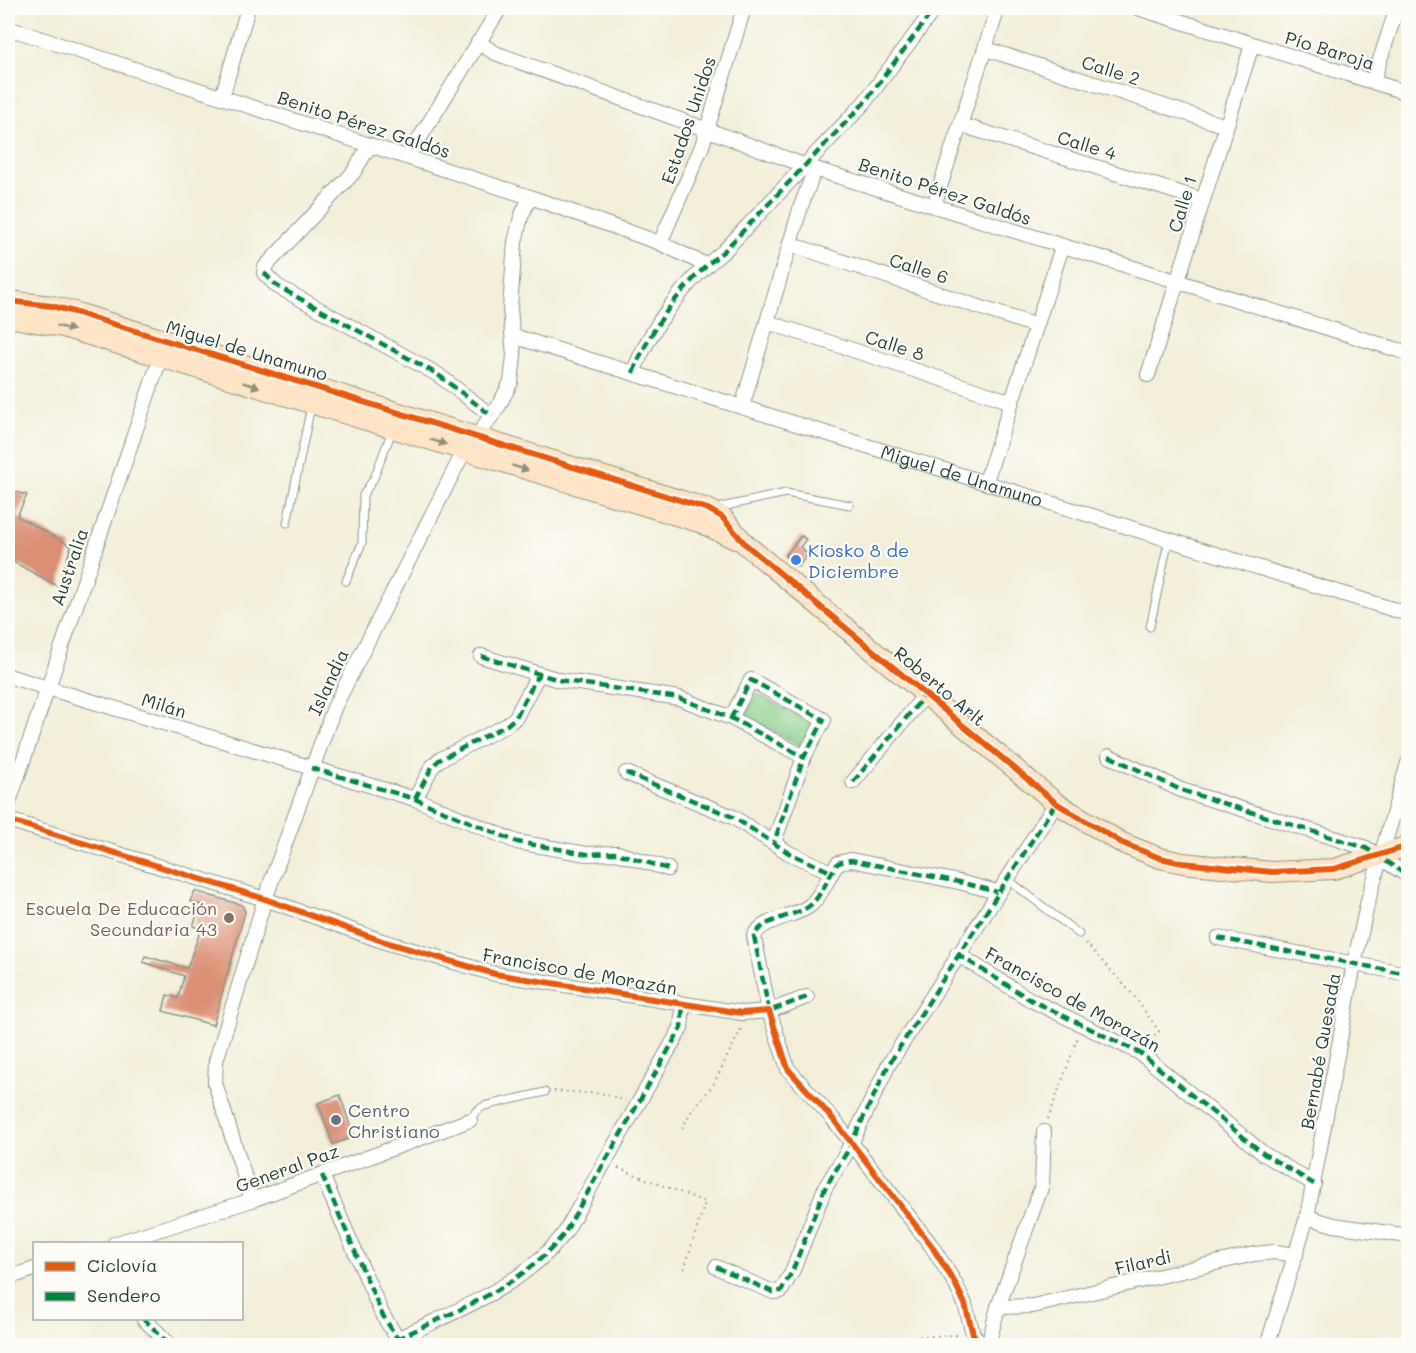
<svg xmlns="http://www.w3.org/2000/svg" width="1416" height="1353" font-family="Mali,sans-serif">
  <style>
    .green { fill: #88cf8a; stroke: #54865f; stroke-width: 1.5 }
    .building { fill: #db9074 }
    .lines { fill: none; stroke-linecap: round; stroke-linejoin: round }
    .lane-casing { stroke: #889686; stroke-width: 9 }
    .street-casing { stroke: #889686; stroke-width: 16 }
    .secondary-casing { stroke: #889686; stroke-width: 22 }
    .path { stroke: #889686; stroke-width: 2; stroke-dasharray: 1.5 4.5; stroke-linecap: butt }
    .lane { stroke: #fff; stroke-width: 7 }
    .street { stroke: #fff; stroke-width: 14 }
    .secondary { stroke: #ffe4c6; stroke-width: 20 }
    .quiet { stroke: #00873e; stroke-width: 4.5; stroke-dasharray: 9 4.5; stroke-linecap: butt }
    .cycleway-casing { stroke: #fdfcf7; stroke-width: 10 }
    .cycleway { stroke: #e8590c; stroke-width: 6 }
    .oneway { fill: #8f907d }
    .shop-dot { fill: #3f7fe0; stroke: #fdfcf7; stroke-width: 2 }
    .education-dot { fill: #8d6e63; stroke: #fdfcf7; stroke-width: 2 }
    .worship-dot { fill: #6b7280; stroke: #fdfcf7; stroke-width: 2 }
    .labels { text-anchor: middle; dominant-baseline: central; stroke-width: 4.5; stroke-linejoin: round; paint-order: stroke }
    .street-label { font-size: 18px; fill: #1f3d34; stroke: #fdfcf7 }
    .shop-label { font-size: 18px; fill: #366cbe; stroke: #fdfcf7; text-anchor: start }
    .education-label { font-size: 18px; fill: #785e54; stroke: #fdfcf7; text-anchor: end }
    .worship-label { font-size: 18px; fill: #5b616d; stroke: #fdfcf7; text-anchor: start }
  </style>
  <rect width="100%" height="100%" fill="#fdfcf7"/>
  <filter id="ink" filterUnits="userSpaceOnUse"><feTurbulence type="fractalNoise" baseFrequency=".0167" numOctaves="2"/><feDisplacementMap in="SourceGraphic" scale="12" xChannelSelector="R" yChannelSelector="G"/><feConvolveMatrix kernelMatrix="1 2 1 2 8 2 1 2 1" color-interpolation-filters="sRGB"/></filter>
  <filter id="wash" filterUnits="userSpaceOnUse"><feTurbulence type="fractalNoise" baseFrequency=".008" numOctaves="4" result="noise"/><feDisplacementMap in="SourceGraphic" scale="24" xChannelSelector="R" yChannelSelector="G"/><feGaussianBlur stdDeviation="1.35" result="paint"/><feColorMatrix in="noise" values="0 0 0 0 0 0 0 0 0 0 0 0 0 0 0 0 0 1.4 0 .05"/><feComposite in="paint" operator="in"/></filter>
  <g filter="url(#wash)">
    <rect width="100%" height="100%" fill="#f2eed8"/>
    <path class="green" d="M757,694L815,725L803,747L745,716Z"/>
    <g id="blocks">
      <path class="building" d="M8,490L27,495L17,516L71,546L59,587L8,559Z
        M801,536L806,539L800,547L808,554L798,567L785,556Z
        M195,891L242,905L245,912L213,1025L163,1011L167,995L178,998L184,976L143,962L145,956L187,968L201,929L193,926L201,905L190,901Z
        M340,1095L354,1137L333,1144L318,1103Z"/>
    </g>
  </g>
  <g filter="url(#ink)">
    <use href="#blocks" fill-opacity="0" stroke="#889686" stroke-width="1.5"/>
    <g class="lines">
      <defs>
        <path id="lane" d="M717,508L786,493L850,505
          M287,523L311,406
          M346,581L362,543L363,495L374,478L392,431
          M1150,627L1169,538
          M1006,878L1079,934
          M470,1120L476,1111L484,1106L545,1092"/>
        <g id="street">
          <path d="M1138,8L1408,93"/>
          <path d="M8,28L530,197L660,243L706,265"/>
          <path d="M478,42L495,53L815,169L1408,353"/>
          <path d="M986,49L1226,126"/>
          <path d="M1373,81L1397,8"/>
          <path d="M222,97L248,8"/>
          <path d="M961,125L1202,200"/>
          <path d="M370,145L353,173L265,267L264,273L277,286L437,374L492,416"/>
          <path d="M408,157L500,8"/>
          <path d="M934,205L998,8"/>
          <path d="M660,243L702,146L744,8"/>
          <path d="M790,244L1036,326"/>
          <path d="M767,322L1012,402"/>
          <path id="s1" d="M513,336L1408,614"/>
          <path d="M633,373C650,328 685,281 724,251L864,103L935,8"/>
          <path d="M1148,375L1252,45"/>
          <path d="M742,407L801,206L815,169"/>
          <path d="M986,481L1062,247"/>
          <path d="M481,656L559,680L679,698L731,718L804,757"/>
          <path d="M8,676L415,799L517,842L587,854L617,853L668,869"/>
          <path d="M731,718L751,680L824,720L804,757L774,842"/>
          <path d="M1109,756L1181,790L1366,848L1408,876"/>
          <path d="M626,773L733,817L789,853L831,872"/>
          <path d="M853,782L926,694"/>
          <path d="M415,799L432,767L439,760L507,725L516,717L538,675"/>
          <path d="M8,805L163,350"/>
          <path d="M8,820L265,899L385,942L495,974L742,1013L769,1011L788,1069L833,1119L931,1245L955,1283L965,1304L973,1334L981,1346"/>
          <path d="M1218,938L1408,974"/>
          <path d="M957,954L1031,1000L1140,1053L1264,1154L1314,1184"/>
          <path d="M807,997L769,1011L754,936C762,919 793,917 808,907C821,898 828,876 838,863L851,860L959,882L997,892"/>
          <path d="M322,1175L382,1314L401,1344"/>
          <path d="M252,1200L215,1083L216,1061L265,899L334,708L460,459L498,407L511,382L514,356L510,308L515,242L521,217L530,197"/>
          <path d="M1307,1217L1334,1225L1408,1236"/>
          <path d="M114,1244L252,1200L470,1120"/>
          <path d="M716,1267L773,1292L781,1291L792,1272L825,1188L847,1152L889,1064L1056,803"/>
          <path d="M8,1278L34,1269"/>
          <path d="M998,1307L1033,1306L1254,1254L1275,1252L1296,1255"/>
          <path d="M143,1318L171,1346"/>
          <path d="M397,1339C457,1310 522,1287 564,1234L681,1028L683,1004"/>
          <path d="M988,1346L998,1307L1042,1185L1044,1132"/>
          <path d="M1267,1346L1307,1217L1354,964L1368,901L1408,763"/>
        </g>
        <path id="secondary" d="M8,301L52,306L74,312L708,509L722,517L745,544L1056,803L1122,843L1160,858L1183,863L1272,872L1334,869L1408,846
          M8,317L63,327L702,523L735,539"/>
      </defs>
      <use href="#lane" class="lane-casing"/>
      <use href="#street" class="street-casing"/>
      <use href="#secondary" class="secondary-casing"/>
      <path class="path" d="M1086,943L1134,996L1159,1031L1149,1042
        M554,1091L607,1094L625,1101
        M1048,1119L1078,1037
        M682,1128L691,1112L713,1085L742,1027
        M618,1168L705,1202L683,1273
        M812,1346L839,1339L959,1335"/>
      <use href="#lane" class="lane"/>
      <use href="#street" class="street"/>
      <use href="#secondary" class="secondary"/>
      <path class="quiet" d="M264,273L277,286L437,374L492,416
        M633,373C650,328 685,281 724,251L864,103L935,8
        M481,656L559,680L679,698L731,718L804,757
        M731,718L751,680L824,720L804,757L774,842
        M1109,756L1181,790L1366,848L1408,876
        M311,768L415,799L517,842L587,854L617,853L668,869
        M626,773L733,817L789,853L831,872
        M853,782L926,694
        M415,799L432,767L439,760L507,725L516,717L538,675
        M1218,938L1408,974
        M957,954L1031,1000L1140,1053L1264,1154L1314,1184
        M807,997L769,1011L754,936C762,919 793,917 808,907C821,898 828,876 838,863L851,860L959,882L997,892
        M322,1175L382,1314L402,1346
        M716,1267L773,1292L781,1291L792,1272L825,1188L847,1152L889,1064L1056,803
        M143,1318L171,1346
        M397,1339C457,1310 522,1287 564,1234L681,1028L683,1004"/>
      <defs>
        <path id="cycleway" d="M8,301L52,306L74,312L708,509L722,517L745,544L1056,803L1122,843L1160,858L1183,863L1272,872L1334,869L1408,846
          M8,820L265,899L385,942L495,974L742,1013L769,1011L788,1069L833,1119L931,1245L955,1283L965,1304L973,1334L981,1346"/>
      </defs>
      <use href="#cycleway" class="cycleway-casing"/>
      <use href="#cycleway" class="cycleway"/>
    </g>
    <defs><path id="oneway-solid" d="M-6-.8H1V-3.2L6.5 0L1 3.2V.8H-6Z" transform="scale(1.5)"/></defs>
    <g class="oneway">
      <use href="#oneway-solid" transform="translate(65 328) rotate(16)"/>
      <use href="#oneway-solid" transform="translate(251 385) rotate(17)"/>
      <use href="#oneway-solid" transform="translate(438 442) rotate(17)"/>
      <use href="#oneway-solid" transform="translate(520 468) rotate(17)"/>
    </g>
  </g>
  <circle class="shop-dot" cx="796" cy="560" r="6"/>
  <circle class="education-dot" cx="229" cy="918" r="6"/>
  <circle class="worship-dot" cx="336" cy="1120" r="6"/>
  <g class="labels">
    <g class="street-label">
      <text transform="translate(1330 50) rotate(17)">Pío Baroja</text>
      <text transform="translate(1111 70) rotate(18)">Calle 2</text>
      <text transform="translate(688 120) rotate(-71)">Estados Unidos</text>
      <text transform="translate(364 124) rotate(18)">Benito Pérez Galdós</text>
      <text transform="translate(1087 145) rotate(17)">Calle 4</text>
      <text transform="translate(945 191) rotate(18)">Benito Pérez Galdós</text>
      <text transform="translate(1182 204) rotate(-73)">Calle 1</text>
      <text transform="translate(919 268) rotate(18)">Calle 6</text>
      <text transform="translate(895 345) rotate(18)">Calle 8</text>
      <text transform="translate(247 350) rotate(17)">Miguel de Unamuno</text>
      <text stroke="none"><textPath href="#s1" startOffset="470">Miguel de Unamuno</textPath></text>
      <text transform="translate(69 567) rotate(-71)">Australia</text>
      <text transform="translate(328 682) rotate(-65)">Islandia</text>
      <text transform="translate(940 686) rotate(40)">Roberto Arlt</text>
      <text transform="translate(164 705) rotate(17)">Milán</text>
      <text transform="translate(580 971) rotate(10)">Francisco de Morazán</text>
      <text transform="translate(1073 999) rotate(29)">Francisco de Morazán</text>
      <text transform="translate(1320 1051) rotate(-80)">Bernabé Quesada</text>
      <text transform="translate(287 1168) rotate(-20)">General Paz</text>
      <text transform="translate(1143 1262) rotate(-13)">Filardi</text>
    </g>
    <g class="shop-label">
      <text x="808" y="550">Kiosko 8 de<tspan x="808" dy="21">Diciembre</tspan></text>
    </g>
    <g class="education-label">
      <text x="217" y="908">Escuela De Educación<tspan x="217" dy="21">Secundaria 43</tspan></text>
    </g>
    <g class="worship-label">
      <text x="348" y="1110">Centro<tspan x="348" dy="21">Christiano</tspan></text>
    </g>
  </g>
  <rect width="1416" height="1353" fill="none" stroke="#fdfcf7" stroke-width="30"/>
  <rect x="33" y="1242" width="210" height="78" fill="#fdfcf7" stroke="#a4b0a9" stroke-width="1.5"/>
  <rect x="45" y="1262" width="30" height="9" fill="#e8590c" stroke="#a4b0a9" stroke-width="1.5"/>
  <text x="87" y="1272" font-size="18" fill="#1f3d34">Ciclovía</text>
  <rect x="45" y="1292" width="30" height="9" fill="#00873e" stroke="#a4b0a9" stroke-width="1.5"/>
  <text x="87" y="1302" font-size="18" fill="#1f3d34">Sendero</text>
</svg>
